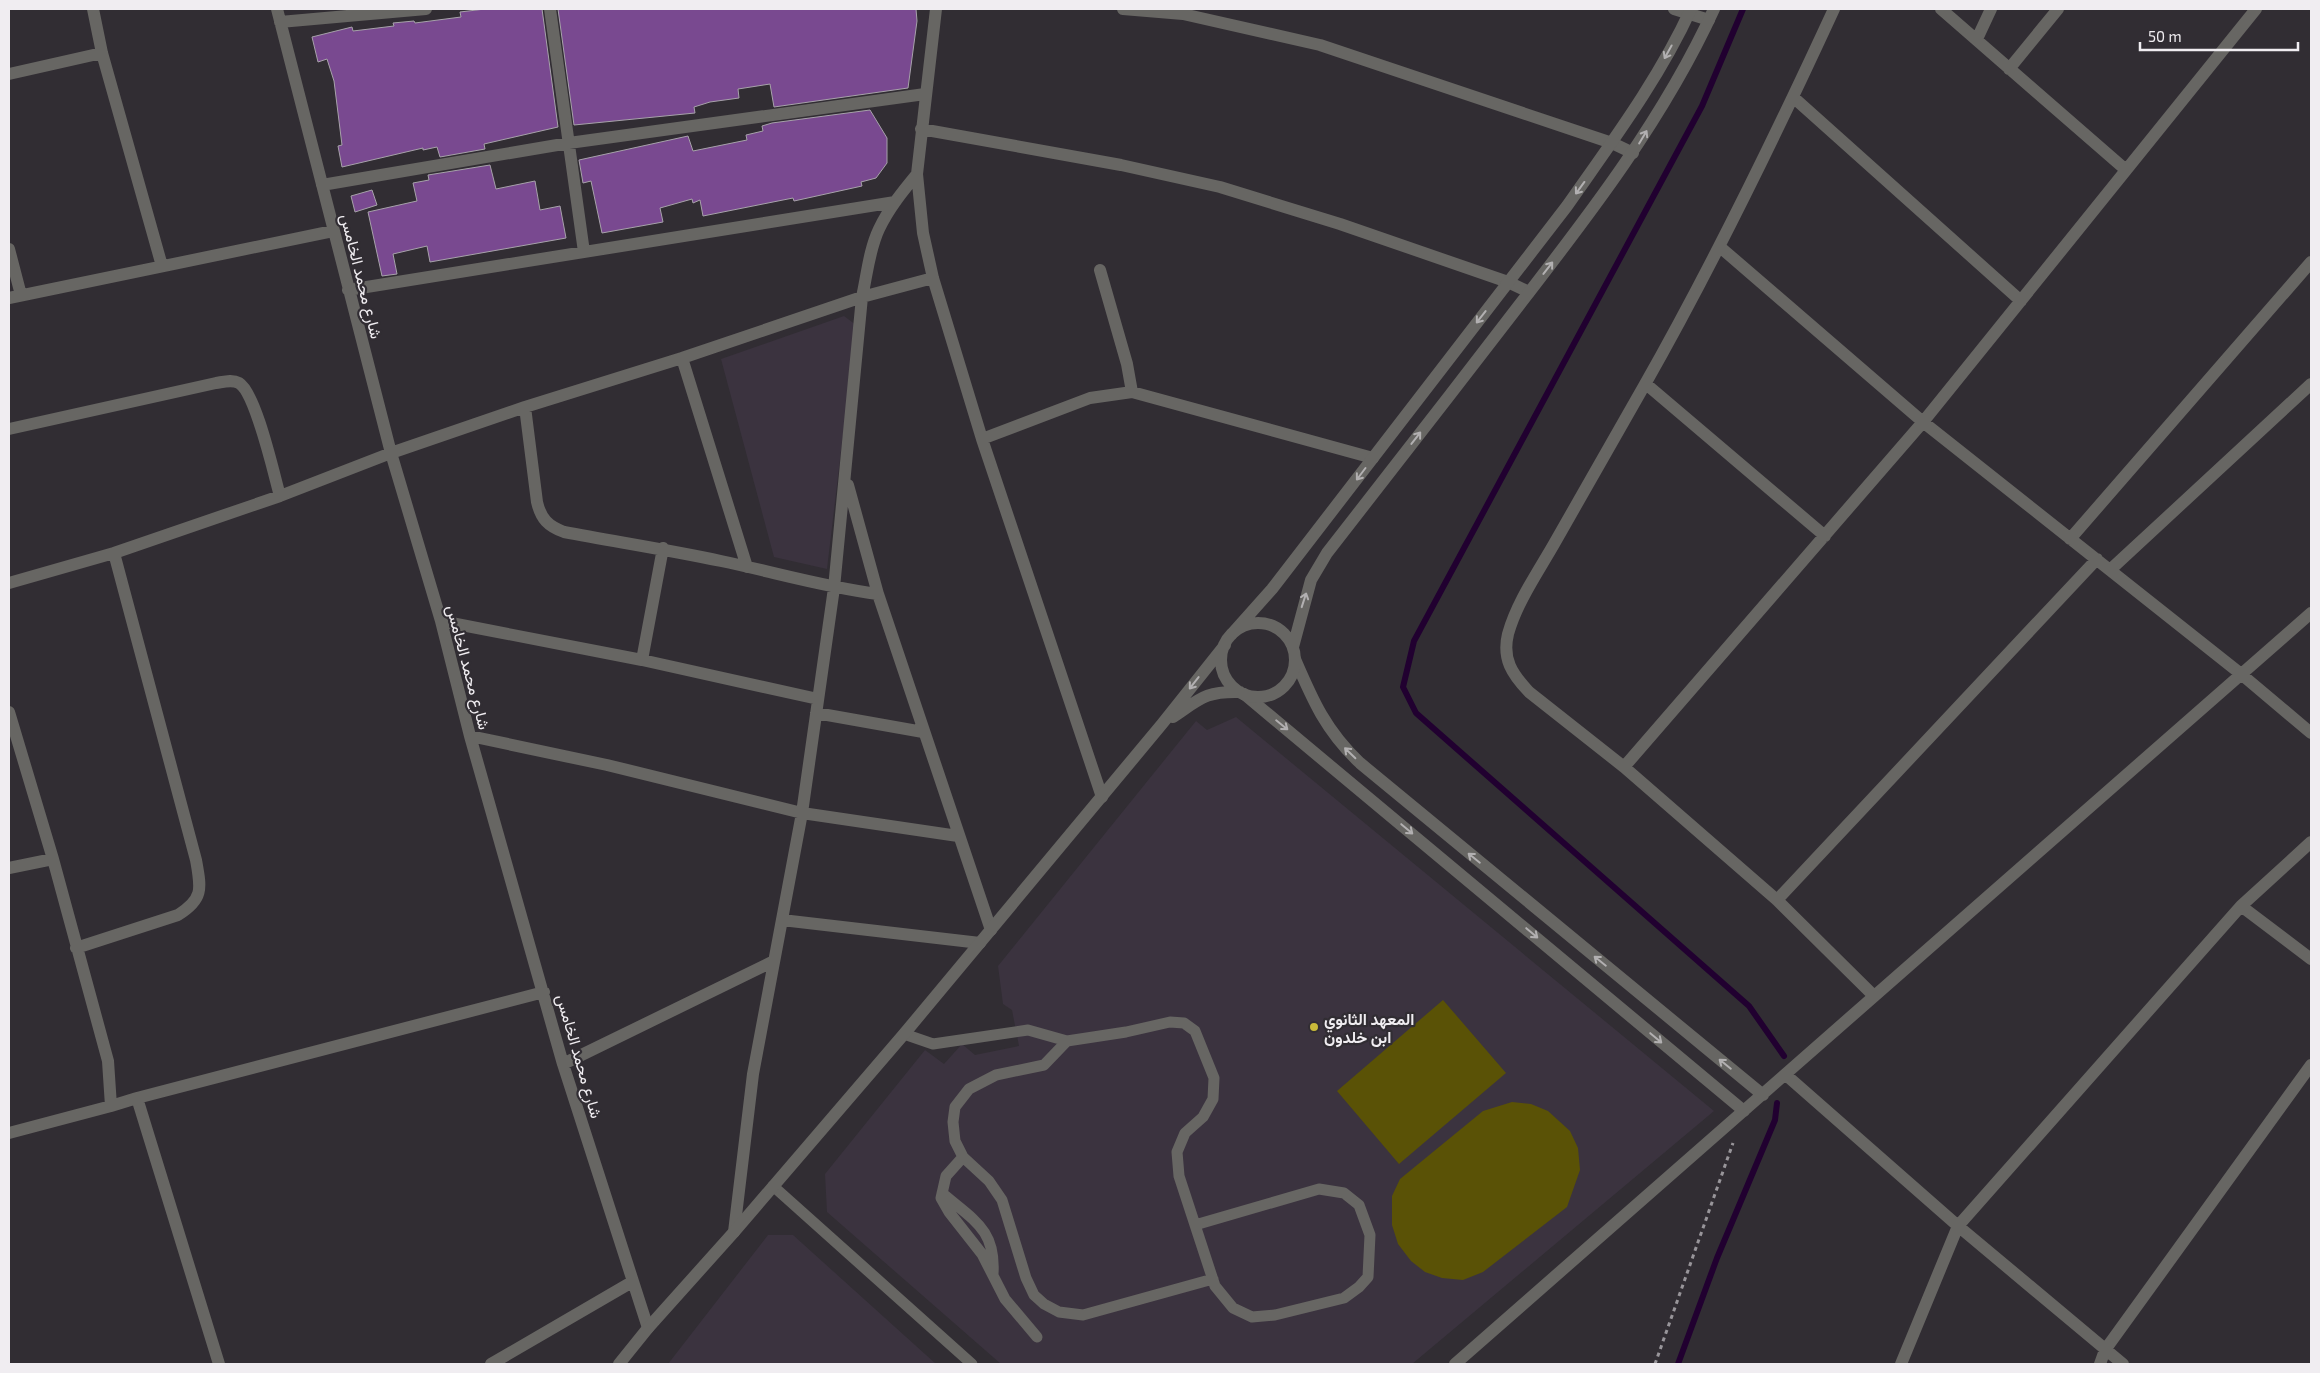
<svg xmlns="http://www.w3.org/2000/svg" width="2320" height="1373" font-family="'Exo 2',Vazirmatn,sans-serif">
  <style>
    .built { fill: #3b333f }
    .green { fill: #5a5206 }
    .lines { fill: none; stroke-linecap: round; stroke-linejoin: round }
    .stream { stroke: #210030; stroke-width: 6 }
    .building { fill: #794990; stroke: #a7a2aa }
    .path { stroke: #98959a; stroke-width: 3; stroke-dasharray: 4 4; stroke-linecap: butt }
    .service { stroke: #676663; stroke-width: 11 }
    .minor { stroke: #676663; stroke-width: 12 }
    .tertiary { stroke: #676663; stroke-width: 12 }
    .oneway { stroke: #b2b0b1 }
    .poi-dot { fill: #c9ba3a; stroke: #312d33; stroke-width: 2 }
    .labels { text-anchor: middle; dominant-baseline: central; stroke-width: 4.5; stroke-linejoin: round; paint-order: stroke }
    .street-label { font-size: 16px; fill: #f0edf1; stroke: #312d33 }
    .poi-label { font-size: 16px; font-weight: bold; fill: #f0edf1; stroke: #312d33; text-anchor: start }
  </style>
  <rect width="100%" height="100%" fill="#312d33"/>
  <path class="built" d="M844,316L856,325L827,569L774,557L721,359Z
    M1236,717L1714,1111L1412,1364H1001L827,1212L825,1174L925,1050L944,1064L962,1044L975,1055L1019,1046L1012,1010L1003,1004L998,966L1196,721L1207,730Z
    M768,1235H793L936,1364H668Z"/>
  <path class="green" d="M1443,1000L1506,1073L1399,1164L1337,1091Z
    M1512,1102L1531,1104L1548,1111L1570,1131L1578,1148L1580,1170L1567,1207L1483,1272L1463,1280L1442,1278L1425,1272L1411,1261L1398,1244L1392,1225V1196L1400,1179L1483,1111Z"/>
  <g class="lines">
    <path class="stream" d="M1743,9L1702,106L1414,641L1403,687L1416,713L1749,1006L1784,1056
      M1678,1364L1717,1258L1775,1120L1777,1103"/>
  </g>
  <path class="building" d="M485,9H542L558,127L484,144L485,149L440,157L437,147L423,150V148L342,167L338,146L342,145L334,81L327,59L318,62L312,37L352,27L353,31L394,26L393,23L414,21L415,23L461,17L460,12Z
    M558,9H916L917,21L908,88L774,107L770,84L738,89L739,98L710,102L694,107L695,113L574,125Z
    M870,110L887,138V163L876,178L861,182L862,186L794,201L793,198L703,216L700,200L693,203L692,199L660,208L663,222L602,233L591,181L583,183L579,160L688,136L693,151L747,140L746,135L763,131L762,126L772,123Z
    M490,165L496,189L535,181L540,210L560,206L566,238L430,262L427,246L393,254L397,274L382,276L368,212L417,201L413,183L429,180L428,175Z
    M372,190L377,205L355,212L351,196Z"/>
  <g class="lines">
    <path class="path" d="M1655,1364L1733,1143"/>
    <path class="service" d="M904,1034L933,1044L1028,1030L1067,1041L1126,1032L1170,1022L1184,1023L1195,1031L1214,1078L1213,1099L1203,1117L1185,1133L1177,1152L1179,1176L1215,1286L1233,1308L1252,1317L1275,1315L1344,1298L1359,1287L1368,1277L1370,1235L1359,1205L1344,1193L1319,1189L1195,1225
      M1067,1041L1044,1065L996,1075L969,1089L955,1107L953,1122L955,1141L963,1157L989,1181L1002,1200L1026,1278L1034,1295L1044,1304L1059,1312L1083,1315L1213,1279
      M963,1157L946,1176L941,1198L949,1212L982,1254L1005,1299L1037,1337
      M773,1186L972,1364
      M942,1193C973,1220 996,1229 993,1274"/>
    <path class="minor" d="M93,9L102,53L162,266
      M277,9L391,453L441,621L470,736L563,1064L648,1328
      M550,9L584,252
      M936,9L917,174L923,233L933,278L982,439L1102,797
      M1123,9L1183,14L1320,45L1612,143L1633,153
      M1674,9L1709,20
      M1834,9C1775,137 1714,263 1644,386C1614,439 1584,491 1554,544C1538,572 1517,602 1508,634C1502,659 1512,674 1529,692L1624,767L1777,900L1873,995
      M1941,9L2126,170
      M280,22L426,9
      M1977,39L1991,9
      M2009,69L2058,9
      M9,74L102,53
      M1793,97L2021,301
      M921,129L1121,165L1220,187L1340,224L1508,282L1529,292
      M322,185L569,143L925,94
      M1720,247L1923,422L2241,674L2311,733
      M9,249L21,295
      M1100,270L1127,364L1132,392
      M348,290L895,202
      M9,298L333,231
      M682,358L747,567
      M1646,384L1825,536
      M525,407L537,502C541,519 548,526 564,532C617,542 669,550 721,561C774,572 824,587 878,594
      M9,429L216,383C223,382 232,379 239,383C256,393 274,475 280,496
      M982,439L1090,398L1132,392L1373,458
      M848,485L878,594L991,930
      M2070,539L2311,262
      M2110,570L2311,384
      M9,583L114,553L280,496L391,453L525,407L682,358L862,297L933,278
      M441,621L642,660L818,699
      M1295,659C1313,701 1326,731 1360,763L1763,1095
      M642,660L663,548
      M1244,694L1744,1111
      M9,712L53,859L108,1061L111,1106L9,1133
      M816,713L923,732
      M470,736L607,765L802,813L958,836
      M1624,767L1923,422L2256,9
      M9,868L53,859
      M1777,900L2097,559
      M2241,906L2311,959
      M782,920L980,943
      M76,948L178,915C204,899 201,888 196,860L114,553
      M563,1064L774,961
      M1786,1075L1958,1226L2123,1364
      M111,1106L137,1098
      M734,1232L753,1074L802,813L834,588L862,297C867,275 869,250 879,229C889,208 903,191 917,174
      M219,1364L137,1098L544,992
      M491,1364L632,1282
      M1455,1364L2311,613
      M1901,1364L1958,1226L2241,906L2311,842
      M2100,1364L2105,1350L2311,1065"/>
    <path class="tertiary" d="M1221 660a37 37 0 1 1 74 0a37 37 0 1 1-74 0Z
      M1231,635L1272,589L1567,206C1611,143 1659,79 1691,9
      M1293,647L1311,580L1327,553C1391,471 1454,390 1517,308C1590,214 1664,118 1714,9
      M1173,717C1200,699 1205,691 1240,692
      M619,1364L648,1328L734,1232L904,1034L1162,724L1225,645"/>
  </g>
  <defs><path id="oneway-shaft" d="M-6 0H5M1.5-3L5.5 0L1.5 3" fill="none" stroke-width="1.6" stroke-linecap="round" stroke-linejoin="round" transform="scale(1.25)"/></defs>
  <g class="oneway">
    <use href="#oneway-shaft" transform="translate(1668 52) rotate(119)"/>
    <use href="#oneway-shaft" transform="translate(1643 137) rotate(-59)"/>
    <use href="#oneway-shaft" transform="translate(1580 188) rotate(126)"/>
    <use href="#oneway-shaft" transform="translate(1548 268) rotate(-52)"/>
    <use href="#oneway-shaft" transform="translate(1481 317) rotate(128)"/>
    <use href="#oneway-shaft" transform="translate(1416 438) rotate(-52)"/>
    <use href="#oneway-shaft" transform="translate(1361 474) rotate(127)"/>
    <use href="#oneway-shaft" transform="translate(1304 600) rotate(-72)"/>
    <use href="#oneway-shaft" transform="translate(1194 683) rotate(128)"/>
    <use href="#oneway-shaft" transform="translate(1282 725) rotate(39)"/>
    <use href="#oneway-shaft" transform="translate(1350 753) rotate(-136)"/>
    <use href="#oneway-shaft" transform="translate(1407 829) rotate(40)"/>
    <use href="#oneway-shaft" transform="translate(1474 858) rotate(-141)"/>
    <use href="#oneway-shaft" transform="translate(1532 933) rotate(40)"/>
    <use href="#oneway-shaft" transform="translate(1600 961) rotate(-141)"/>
    <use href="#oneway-shaft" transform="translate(1656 1038) rotate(40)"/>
    <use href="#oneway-shaft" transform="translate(1725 1064) rotate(-141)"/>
  </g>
  <circle class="poi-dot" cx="1314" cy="1027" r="5"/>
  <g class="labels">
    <g class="street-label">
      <text transform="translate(362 276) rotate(76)">شارع محمد الخامس</text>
      <text transform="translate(469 667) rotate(75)">شارع محمد الخامس</text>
      <text transform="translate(580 1056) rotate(74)">شارع محمد الخامس</text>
    </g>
    <g class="poi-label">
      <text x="1324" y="1018">المعهد الثانوي<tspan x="1324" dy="18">ابن خلدون</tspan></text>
    </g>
  </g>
  <rect width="2320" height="1373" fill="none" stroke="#f0edf1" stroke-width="20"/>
  <path d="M2140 42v8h158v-8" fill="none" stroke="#f0edf1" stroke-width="2.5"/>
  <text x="2148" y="42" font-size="15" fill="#f0edf1" stroke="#312d33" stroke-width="4" paint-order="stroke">50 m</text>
</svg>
